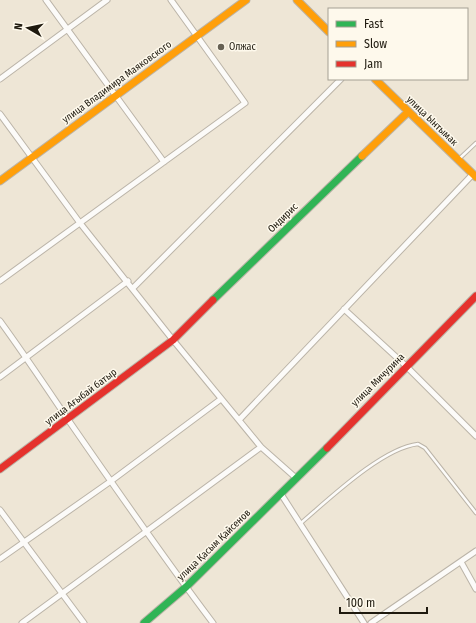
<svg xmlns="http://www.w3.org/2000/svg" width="476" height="623" font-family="'Fira Sans Condensed',sans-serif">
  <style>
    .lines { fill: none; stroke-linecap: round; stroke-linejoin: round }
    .lane-casing { stroke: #bbb4a8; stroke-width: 4.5 }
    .street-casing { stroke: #bbb4a8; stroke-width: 7 }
    .fast-casing { stroke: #bbb4a8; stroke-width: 9 }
    .slow-casing { stroke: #bbb4a8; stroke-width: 9 }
    .jam-casing { stroke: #bbb4a8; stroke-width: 9 }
    .lane { stroke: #fcfbf9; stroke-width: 2.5 }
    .street { stroke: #fcfbf9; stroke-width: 5 }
    .fast { stroke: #30b455; stroke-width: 7 }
    .slow { stroke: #ff9f0a; stroke-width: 7 }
    .jam { stroke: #e5322d; stroke-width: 7 }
    .poi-dot { fill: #676154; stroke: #fef9ec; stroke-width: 1.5 }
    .labels { text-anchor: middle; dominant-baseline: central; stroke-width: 3; stroke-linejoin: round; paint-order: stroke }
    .poi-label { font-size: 10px; fill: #1e190e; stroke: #fef9ec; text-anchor: start }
    .street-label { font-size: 10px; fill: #1e190e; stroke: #fef9ec }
  </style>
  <rect width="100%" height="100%" fill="#eee6d6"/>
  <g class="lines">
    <defs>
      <path id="lane" d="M459,159L476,143
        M301,523C328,500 382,448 418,444L425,448L476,513"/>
      <path id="street" d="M46,0L164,162
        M0,79L107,0
        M0,114L80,223L173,340L261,447L296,478
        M0,281L245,103L171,0
        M133,288L341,79
        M344,309L406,366L476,436
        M0,321C24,354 46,387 69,421C116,489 163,557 213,623
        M0,377L128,281
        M239,420L473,174
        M281,494L364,623
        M0,510L84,623
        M0,559L111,481L221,399
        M461,562L476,589
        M22,623L261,447
        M371,623L476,551"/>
      <path id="fast" d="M213,300L362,156
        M144,623L186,587L327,448"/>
      <path id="slow" d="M297,0L329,32
        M375,79L476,177
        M362,156L408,112
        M0,181L246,0"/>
      <path id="jam" d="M327,448L476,296
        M0,469L173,340L213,300"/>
    </defs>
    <use href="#lane" class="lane-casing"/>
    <use href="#street" class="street-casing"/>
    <use href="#fast" class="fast-casing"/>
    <use href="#slow" class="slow-casing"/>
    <use href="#jam" class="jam-casing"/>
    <use href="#lane" class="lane"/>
    <use href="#street" class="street"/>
    <use href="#fast" class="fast"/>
    <use href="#slow" class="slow"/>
    <use href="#jam" class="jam"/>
  </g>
  <circle class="poi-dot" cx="221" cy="47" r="4"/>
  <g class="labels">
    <g class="poi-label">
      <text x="229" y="47">Олжас</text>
    </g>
    <g class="street-label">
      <text transform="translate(117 82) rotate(-36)">улица Владимира Маяковского</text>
      <text transform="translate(432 121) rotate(44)">улица Ынтымак</text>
      <text transform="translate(283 218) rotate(-44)">Ондирис</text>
      <text transform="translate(378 380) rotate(-45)">улица Мичурина</text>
      <text transform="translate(81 397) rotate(-37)">улица Ағыбай батыр</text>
      <text transform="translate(214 545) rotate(-44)">улица Қасым Қайсенов</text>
    </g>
  </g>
  <rect x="328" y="8" width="140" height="72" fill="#fef9ec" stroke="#a49f93"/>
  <rect x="336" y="21" width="20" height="6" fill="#30b455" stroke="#a49f93"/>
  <text x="364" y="28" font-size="12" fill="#1e190e">Fast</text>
  <rect x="336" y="41" width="20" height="6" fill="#ff9f0a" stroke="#a49f93"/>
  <text x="364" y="48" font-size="12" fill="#1e190e">Slow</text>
  <rect x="336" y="61" width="20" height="6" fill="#e5322d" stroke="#a49f93"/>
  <text x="364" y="68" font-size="12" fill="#1e190e">Jam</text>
  <g transform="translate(28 28) rotate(279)" stroke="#fef9ec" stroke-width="3" paint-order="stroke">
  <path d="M0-3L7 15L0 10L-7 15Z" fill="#1e190e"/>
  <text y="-6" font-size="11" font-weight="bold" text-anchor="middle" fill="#1e190e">N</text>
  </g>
  <path d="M340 607v6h87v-6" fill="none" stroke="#1e190e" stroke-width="2"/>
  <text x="346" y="607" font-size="12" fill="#1e190e" stroke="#fef9ec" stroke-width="3" paint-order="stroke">100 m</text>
</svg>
